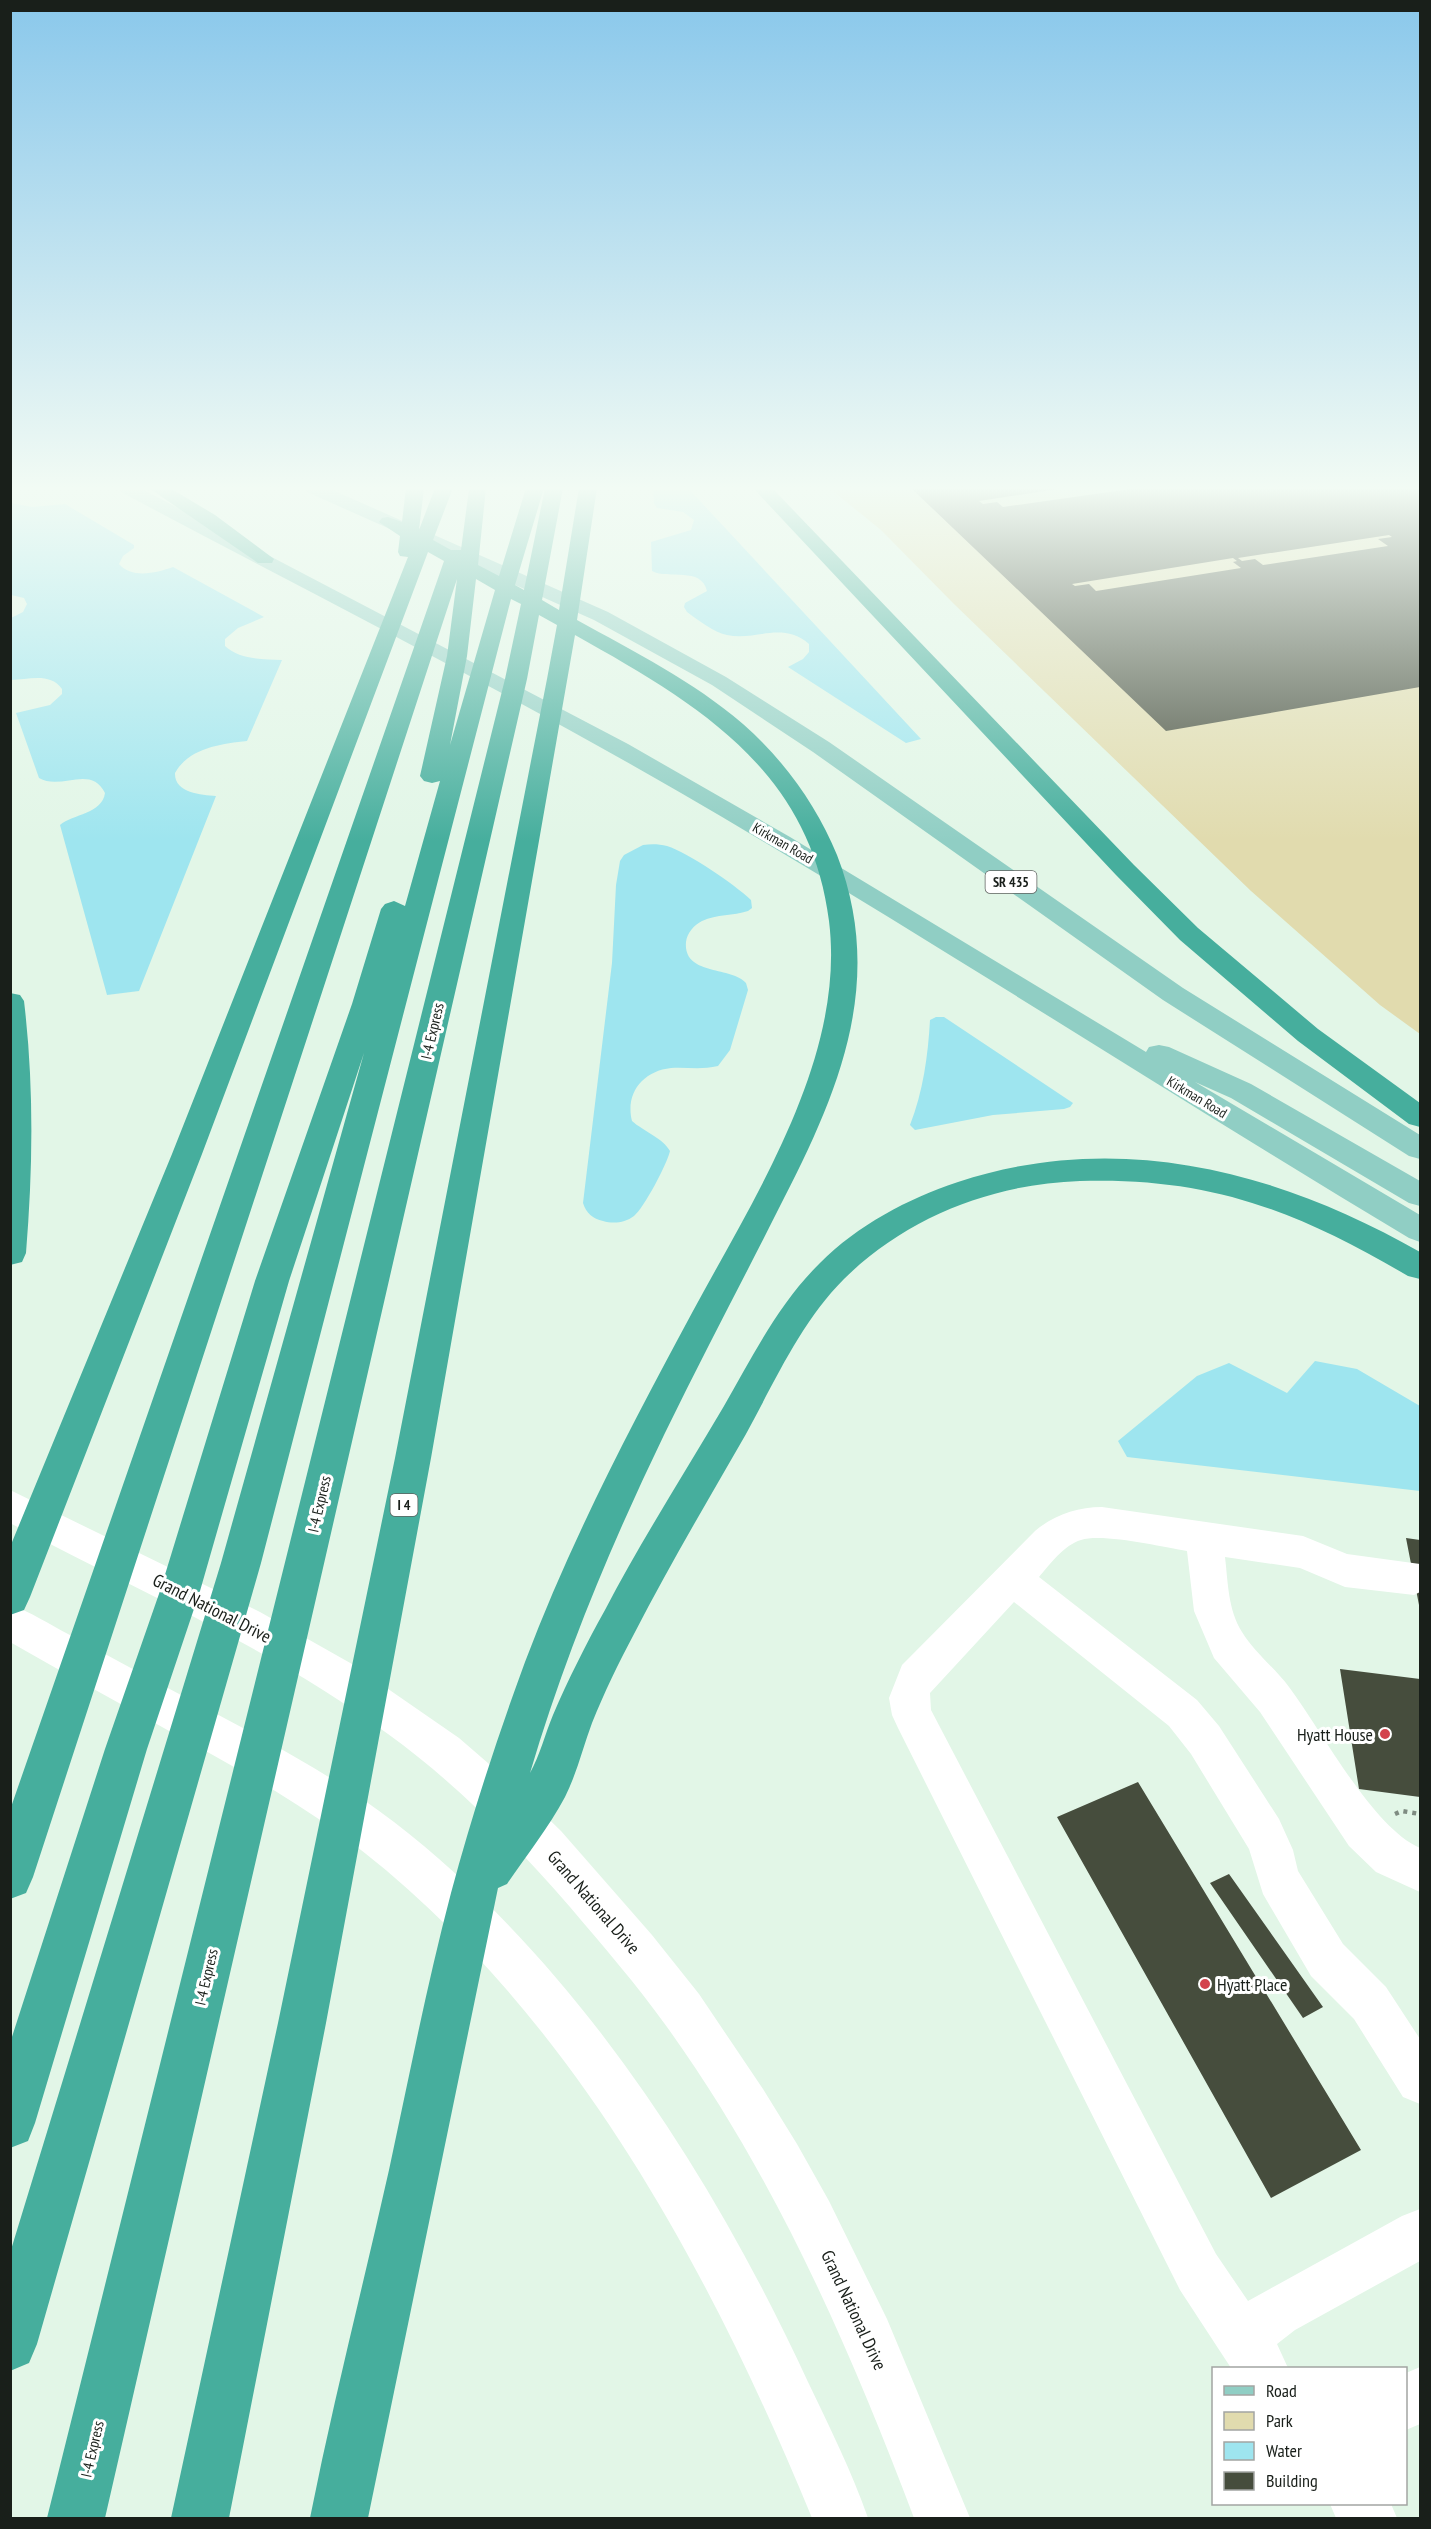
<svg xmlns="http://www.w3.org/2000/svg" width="1431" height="2529" font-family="'PT Sans Narrow',sans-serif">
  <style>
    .green { fill: #e1dbae }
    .water { fill: #9ee5ef }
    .building { fill: #464d3d; fill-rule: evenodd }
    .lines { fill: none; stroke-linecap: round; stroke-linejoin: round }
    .path { stroke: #7f8c82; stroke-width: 4.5; stroke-dasharray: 4 5; stroke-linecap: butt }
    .minor { fill: #fff; fill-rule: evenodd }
    .major { fill: #90cec4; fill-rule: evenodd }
    .highway { fill: #46ae9d; fill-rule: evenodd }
    .poi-dot { fill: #d3434c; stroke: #fff; stroke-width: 2 }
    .labels { text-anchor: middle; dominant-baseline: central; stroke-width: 6; stroke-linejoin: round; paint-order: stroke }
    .far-street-label { font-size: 14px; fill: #191f1a; stroke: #fff }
    .shield { fill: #fff; stroke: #5e625f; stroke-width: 1.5 }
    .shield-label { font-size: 14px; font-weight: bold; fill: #191f1a }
    .street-label { font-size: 15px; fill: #191f1a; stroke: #fff }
    .near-street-label { font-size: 18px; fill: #191f1a; stroke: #fff }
    .near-poi-label { font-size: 18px; fill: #191f1a; stroke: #fff; text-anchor: end }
  </style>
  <rect width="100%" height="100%" fill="#e2f6e7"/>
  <path class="green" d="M829,488H1420V1034L1380,1005L1251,891L954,604L881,530Z"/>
  <path class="water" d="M653,488H688L921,739L906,743L788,667L803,659L809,652V644C782,621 756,641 727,635C715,633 698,620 687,612L684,607L685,603L707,591C701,566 669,580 652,571L651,542L691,530L694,520L683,512L657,508L654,503Z
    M11,503L32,507L65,504L134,545V548L123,556L119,564C132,579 156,573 173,567L264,617L238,628L225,639V646C240,660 263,659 282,660L247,741C220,744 189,748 175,773C174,793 201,795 216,796L139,991L107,995L60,825C73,814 102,814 105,793C91,764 61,791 39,778L16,713L50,705L62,694V689C50,672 28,680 11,680V618L23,612L27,604L24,598L11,595Z
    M643,845C651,844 659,844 667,846C689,853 734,884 751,900L752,908L748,911C733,916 717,914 702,921C694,925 687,933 686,942C683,976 732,966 746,983L748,990L730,1050L718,1066C701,1070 687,1067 671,1068C643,1071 625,1093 632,1121C643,1131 663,1138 670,1151C667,1164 644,1208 634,1216C625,1223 613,1224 603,1221C593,1219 586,1213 583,1203L612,963L616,885L620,861L624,855Z
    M936,1017H944L1073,1103L1070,1107L1064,1109L993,1115L915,1130L910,1125C923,1092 928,1056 930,1020Z
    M1315,1361L1357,1369L1420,1406V1491L1127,1457L1118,1441L1197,1376L1229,1363L1287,1393Z"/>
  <path class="building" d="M911,488H1065L979,501L983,504L997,502L1003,507L1137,488H1418L1420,489V687L1166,731ZM1389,535L1392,537L1378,539L1388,546L1263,565L1255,559L1242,561L1238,558ZM1233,558L1237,561L1233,562L1241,568L1096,591L1089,584L1075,586L1072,584Z
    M1406,1538L1420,1540V1605H1419Z
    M1340,1669L1420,1679V1797L1359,1789Z
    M1138,1782L1361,2150L1271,2198L1057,1817Z
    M1229,1874L1323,2007L1303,2018L1210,1883Z"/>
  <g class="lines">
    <path class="path" d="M1395,1814L1402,1811L1420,1814"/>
    <path class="minor" d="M10,1490L260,1612L352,1664L459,1738L518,1789L561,1831L652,1935L699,1994L763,2089L797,2144L829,2201L887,2319L970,2518H914C849,2346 775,2177 667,2027C637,1985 603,1946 570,1907C514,1843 457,1784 388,1734C271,1648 138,1591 10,1523Z
      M1102,1507L1303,1536L1347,1554L1420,1564V1592L1414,1595L1345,1587L1300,1568L1225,1557C1228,1582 1228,1610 1242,1632C1254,1652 1275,1668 1289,1687C1322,1731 1372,1827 1420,1848V1892L1376,1872L1349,1846L1260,1712L1214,1658L1194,1611L1187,1551C1162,1547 1103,1533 1081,1540C1064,1545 1050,1564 1039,1577L1197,1700L1219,1726L1279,1819L1293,1850L1298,1871L1343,1944L1386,1987L1420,2039V2104L1403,2097L1354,2019L1311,1976L1263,1894L1249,1849L1191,1754L1169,1726L1014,1602L930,1693L931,1710L1216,2254L1248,2301L1402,2216L1420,2209V2261L1295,2330L1277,2344L1288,2368H1231L1180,2290L898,1728L892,1715L889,1698L902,1665L1035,1531C1054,1515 1077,1507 1102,1507Z
      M10,1605C31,1612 49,1624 68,1634C101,1652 133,1669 166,1687C244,1729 324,1768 394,1822C576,1962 713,2176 808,2382C829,2426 852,2472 868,2518H812C708,2265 565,2000 340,1834C287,1795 229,1764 171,1732C118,1702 64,1673 10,1642Z
      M1420,2367V2424L1406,2430V2373Z
      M1330,2504H1391L1397,2518H1336Z"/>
    <path class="major" d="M118,488H140L628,744L790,837L1146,1052L1149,1047L1159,1045L1169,1047L1251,1084L1420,1181V1206L1409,1203L1231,1098L1195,1082L1420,1215V1242L1409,1238C1165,1092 927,936 681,793C498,687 308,592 121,492Z
      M304,488H328L608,612L726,677L829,742L1183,988L1420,1135V1159L1409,1156L1163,1000L813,752L712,685L594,620L307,492Z"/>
    <path class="highway" d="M149,488H170L215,515L274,559L272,563H258Z
      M406,488H424L419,530L435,488H453L433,540L451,550H461L469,489L486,488L478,565L499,576L526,488H544L515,585L524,590L545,488H563L542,600L559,610L579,488H597L577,620C635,652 693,681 743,724C784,760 817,806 837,855C887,984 837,1096 778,1210C756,1254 733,1298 710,1343C638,1483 575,1621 530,1773C540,1755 545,1734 553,1715C568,1680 586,1644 605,1610C641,1541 684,1474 724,1406C752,1357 779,1303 820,1263C858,1225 907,1199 958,1182C1118,1129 1278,1171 1420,1252V1279L1408,1276C1297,1211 1211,1177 1080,1181C992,1184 907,1217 844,1279C801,1322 775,1381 746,1434C708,1500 669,1566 634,1634C619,1662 604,1693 592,1723C583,1747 577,1773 565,1797C549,1827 526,1856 507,1884L498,1888L368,2518H310C333,2402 363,2286 389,2170C409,2077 427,1984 451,1893C472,1815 497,1738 525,1662C571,1540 631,1426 693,1311C755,1196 846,1057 829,921C810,769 696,703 575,635L431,1458L326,2023L229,2518H171L278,2023L395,1458L547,679L557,625L539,615L527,679L105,2518H47L505,679L521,604L511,599L261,1563L37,2344L29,2363L10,2371V2253L221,1563L364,1053L289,1281L200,1591L147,1749L35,2123L28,2141L10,2148V2043L105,1749L160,1591L255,1281L352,1004L381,909L385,904L394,901L405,906L440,781L432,783L424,781L420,776L447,656L457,579L33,1877L26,1893L10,1899V1810L444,561L428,552L202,1154L30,1597L24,1610L10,1615V1547L172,1154L408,557L400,556L398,552L400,536L379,522L382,518L388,517L402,522ZM476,579L495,590L450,745L467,656Z
      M753,488H772L1134,865L1198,928L1318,1029L1420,1103V1127L1409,1124L1298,1041L1180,940L1116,875Z
      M10,993L20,995L24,1001C34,1085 33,1168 26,1253L22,1262L10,1265Z"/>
  </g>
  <linearGradient id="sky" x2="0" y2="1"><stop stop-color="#8ac8eb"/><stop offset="0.58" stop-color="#f2fbf4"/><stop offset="1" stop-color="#f2fbf4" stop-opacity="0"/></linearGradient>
  <rect width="1431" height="842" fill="url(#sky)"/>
  <g class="poi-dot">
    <circle cx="1385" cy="1734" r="6"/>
    <circle cx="1205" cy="1984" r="6"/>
  </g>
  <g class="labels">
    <g class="far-street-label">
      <text transform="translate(783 843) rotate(30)">Kirkman Road</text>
      <text transform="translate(1197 1097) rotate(31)">Kirkman Road</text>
    </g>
    <g class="shield">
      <rect x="985.5" y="871" width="51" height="22" rx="4.5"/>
      <rect x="390.5" y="1494" width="27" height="22" rx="4.5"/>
    </g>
    <g class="shield-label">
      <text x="1011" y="882">SR 435</text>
      <text x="404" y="1505">I 4</text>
    </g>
    <g class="street-label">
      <text transform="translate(432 1031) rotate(-77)">I-4 Express</text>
      <text transform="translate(319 1504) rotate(-77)">I-4 Express</text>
      <text transform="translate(206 1977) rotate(-77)">I-4 Express</text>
      <text transform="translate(92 2449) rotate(-77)">I-4 Express</text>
    </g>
    <g class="near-street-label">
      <text transform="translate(212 1608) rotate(27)">Grand National Drive</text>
      <text transform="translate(594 1902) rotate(49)">Grand National Drive</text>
      <text transform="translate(854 2310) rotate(65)">Grand National Drive</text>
    </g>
    <g class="near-poi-label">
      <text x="1373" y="1734">Hyatt House</text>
      <text x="1217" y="1984" text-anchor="start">Hyatt Place</text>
    </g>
  </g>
  <rect width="1431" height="2529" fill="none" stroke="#191f1a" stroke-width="24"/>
  <rect x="1212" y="2367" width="195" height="138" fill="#ffffff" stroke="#a3a5a3" stroke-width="1.5"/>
  <rect x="1224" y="2386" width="30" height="9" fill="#90cec4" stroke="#a3a5a3" stroke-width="1.5"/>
  <text x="1266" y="2397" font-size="18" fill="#191f1a">Road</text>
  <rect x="1224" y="2412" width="30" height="18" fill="#e1dbae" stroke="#a3a5a3" stroke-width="1.5"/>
  <text x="1266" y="2427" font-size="18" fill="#191f1a">Park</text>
  <rect x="1224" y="2442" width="30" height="18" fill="#9ee5ef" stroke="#a3a5a3" stroke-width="1.5"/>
  <text x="1266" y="2457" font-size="18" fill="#191f1a">Water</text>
  <rect x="1224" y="2472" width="30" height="18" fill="#464d3d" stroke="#a3a5a3" stroke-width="1.5"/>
  <text x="1266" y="2487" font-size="18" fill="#191f1a">Building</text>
</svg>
